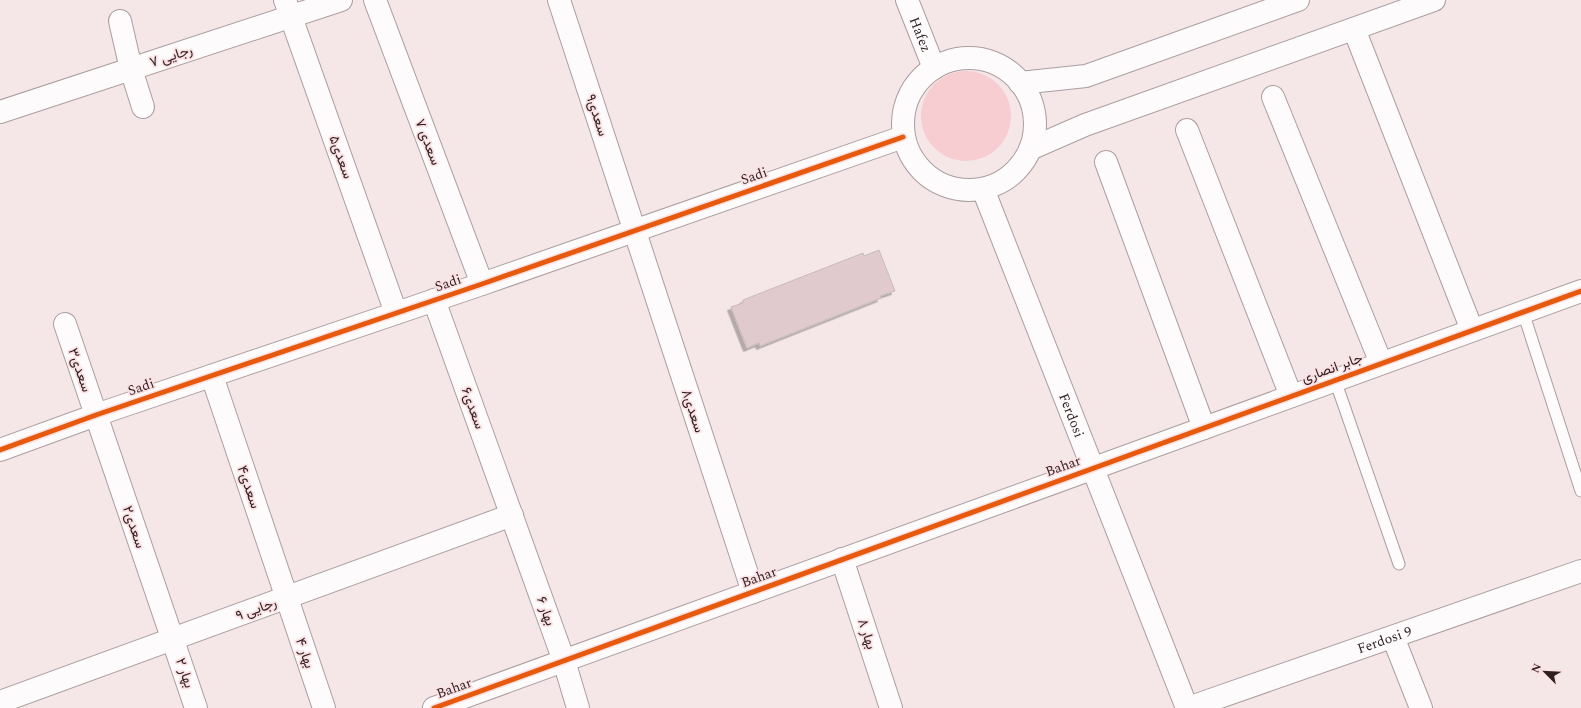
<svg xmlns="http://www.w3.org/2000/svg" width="1581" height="708" font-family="Spectral,Vazirmatn,serif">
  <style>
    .green { fill: #f8cdd1 }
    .building { fill: #e0cacd; stroke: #c8bbbc; filter: url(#shadow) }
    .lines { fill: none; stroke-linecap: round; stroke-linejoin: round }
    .lane-casing { stroke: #ab9e9f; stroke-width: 13 }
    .street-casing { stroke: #ab9e9f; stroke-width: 24 }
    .secondary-casing { stroke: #ab9e9f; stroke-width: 24 }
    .lane { stroke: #fefbfc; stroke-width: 11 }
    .street { stroke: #fefbfc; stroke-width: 22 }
    .secondary { stroke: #fefbfc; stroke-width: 22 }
    .cycleway-casing { stroke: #fbe1e3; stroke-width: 8 }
    .cycleway { stroke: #e8590c; stroke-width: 5 }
    .labels { text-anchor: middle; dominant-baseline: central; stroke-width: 3.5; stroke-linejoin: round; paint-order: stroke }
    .street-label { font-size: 14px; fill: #2f1f21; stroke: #fbe1e3 }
  </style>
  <defs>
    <filter id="shadow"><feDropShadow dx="-3.5" dy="3.5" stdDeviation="0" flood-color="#0004"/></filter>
  </defs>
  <rect width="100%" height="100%" fill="#f5e7e8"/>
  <path class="green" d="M921 116a45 45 0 1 1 90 0a45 45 0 1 1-90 0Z"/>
  <path class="building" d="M879,250L895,291L880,296L881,298L760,346L759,343L747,348L731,307L743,303V300L863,253L864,256Z"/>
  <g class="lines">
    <defs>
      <path id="lane" d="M1523,312L1581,491
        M1335,380L1399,564"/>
      <g id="street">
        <path d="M285,0L396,313"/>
        <path d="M375,0L482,284"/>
        <path d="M559,0L753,592"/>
        <path d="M120,21L131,69L143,107"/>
        <path d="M1354,29L1472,330"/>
        <path d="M1273,97L1381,363"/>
        <path d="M0,112L341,0"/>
        <path d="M1187,130L1291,396"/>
        <path d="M1106,162L1204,428"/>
        <path d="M434,300L564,661L578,708"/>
        <path d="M65,324L196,708"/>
        <path d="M212,376L324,708"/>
        <path d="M0,450L96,415L482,284L903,137"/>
        <path d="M842,559L891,708"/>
        <path d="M1393,637L1421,708"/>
        <path d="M0,702L512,515"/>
        <path d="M434,708L1581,291"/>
        <path id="s1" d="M1188,708L1581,571"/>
      </g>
      <g id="secondary">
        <path id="s2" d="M907,0L934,68"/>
        <circle cx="969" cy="124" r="66"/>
        <path d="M1020,83L1086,76L1298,0"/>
        <path d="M1030,149L1085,125L1434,0"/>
        <path id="s3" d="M983,189L1187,708"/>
      </g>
    </defs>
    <use href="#lane" class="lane-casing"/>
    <use href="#street" class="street-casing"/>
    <use href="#secondary" class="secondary-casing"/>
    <use href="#lane" class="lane"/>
    <use href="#street" class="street"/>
    <use href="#secondary" class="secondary"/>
    <defs>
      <path id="cycleway" d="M0,450L96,415L482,284L903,137
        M434,708L1581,291"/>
    </defs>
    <use href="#cycleway" class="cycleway-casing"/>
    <use href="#cycleway" class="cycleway"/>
  </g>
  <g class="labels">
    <g class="street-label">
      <text stroke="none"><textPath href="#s2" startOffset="37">Hafez</textPath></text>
      <text transform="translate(171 56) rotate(-18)">رجایی ۷</text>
      <text transform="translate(597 115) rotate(72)">سعدی۹</text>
      <text transform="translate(428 142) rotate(69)">سعدی ۷</text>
      <text transform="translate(341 157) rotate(70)">سعدی۵</text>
      <text transform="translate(754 176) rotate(-19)">Sadi</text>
      <text transform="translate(448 283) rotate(-19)">Sadi</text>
      <text transform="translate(1332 368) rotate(-20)">جابر انصاری</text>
      <text transform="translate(80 370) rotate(71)">سعدی۳</text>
      <text transform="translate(141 387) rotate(-19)">Sadi</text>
      <text transform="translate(473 408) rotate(70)">سعدی۶</text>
      <text transform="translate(693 411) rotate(72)">سعدی۸</text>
      <text stroke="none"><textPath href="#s3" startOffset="243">Ferdosi</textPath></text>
      <text transform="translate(1063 466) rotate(-20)">Bahar</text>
      <text transform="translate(249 487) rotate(71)">سعدی۴</text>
      <text transform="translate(134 527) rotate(71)">سعدی۲</text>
      <text transform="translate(759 577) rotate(-20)">Bahar</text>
      <text transform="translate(256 609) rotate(-20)">رجایی ۹</text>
      <text transform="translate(546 611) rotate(70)">بهار ۶</text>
      <text transform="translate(867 634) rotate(72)">بهار ۸</text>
      <text stroke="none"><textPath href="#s1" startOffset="208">Ferdosi 9</textPath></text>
      <text transform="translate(305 653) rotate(71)">بهار ۴</text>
      <text transform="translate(185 673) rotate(71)">بهار ۲</text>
      <text transform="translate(454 688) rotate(-20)">Bahar</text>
    </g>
  </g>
  <g transform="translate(1545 672) rotate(294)" stroke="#fbe1e3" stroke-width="3" paint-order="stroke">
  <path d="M0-3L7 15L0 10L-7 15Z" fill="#2f1f21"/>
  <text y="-6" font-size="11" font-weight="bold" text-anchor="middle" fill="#2f1f21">N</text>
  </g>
</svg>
